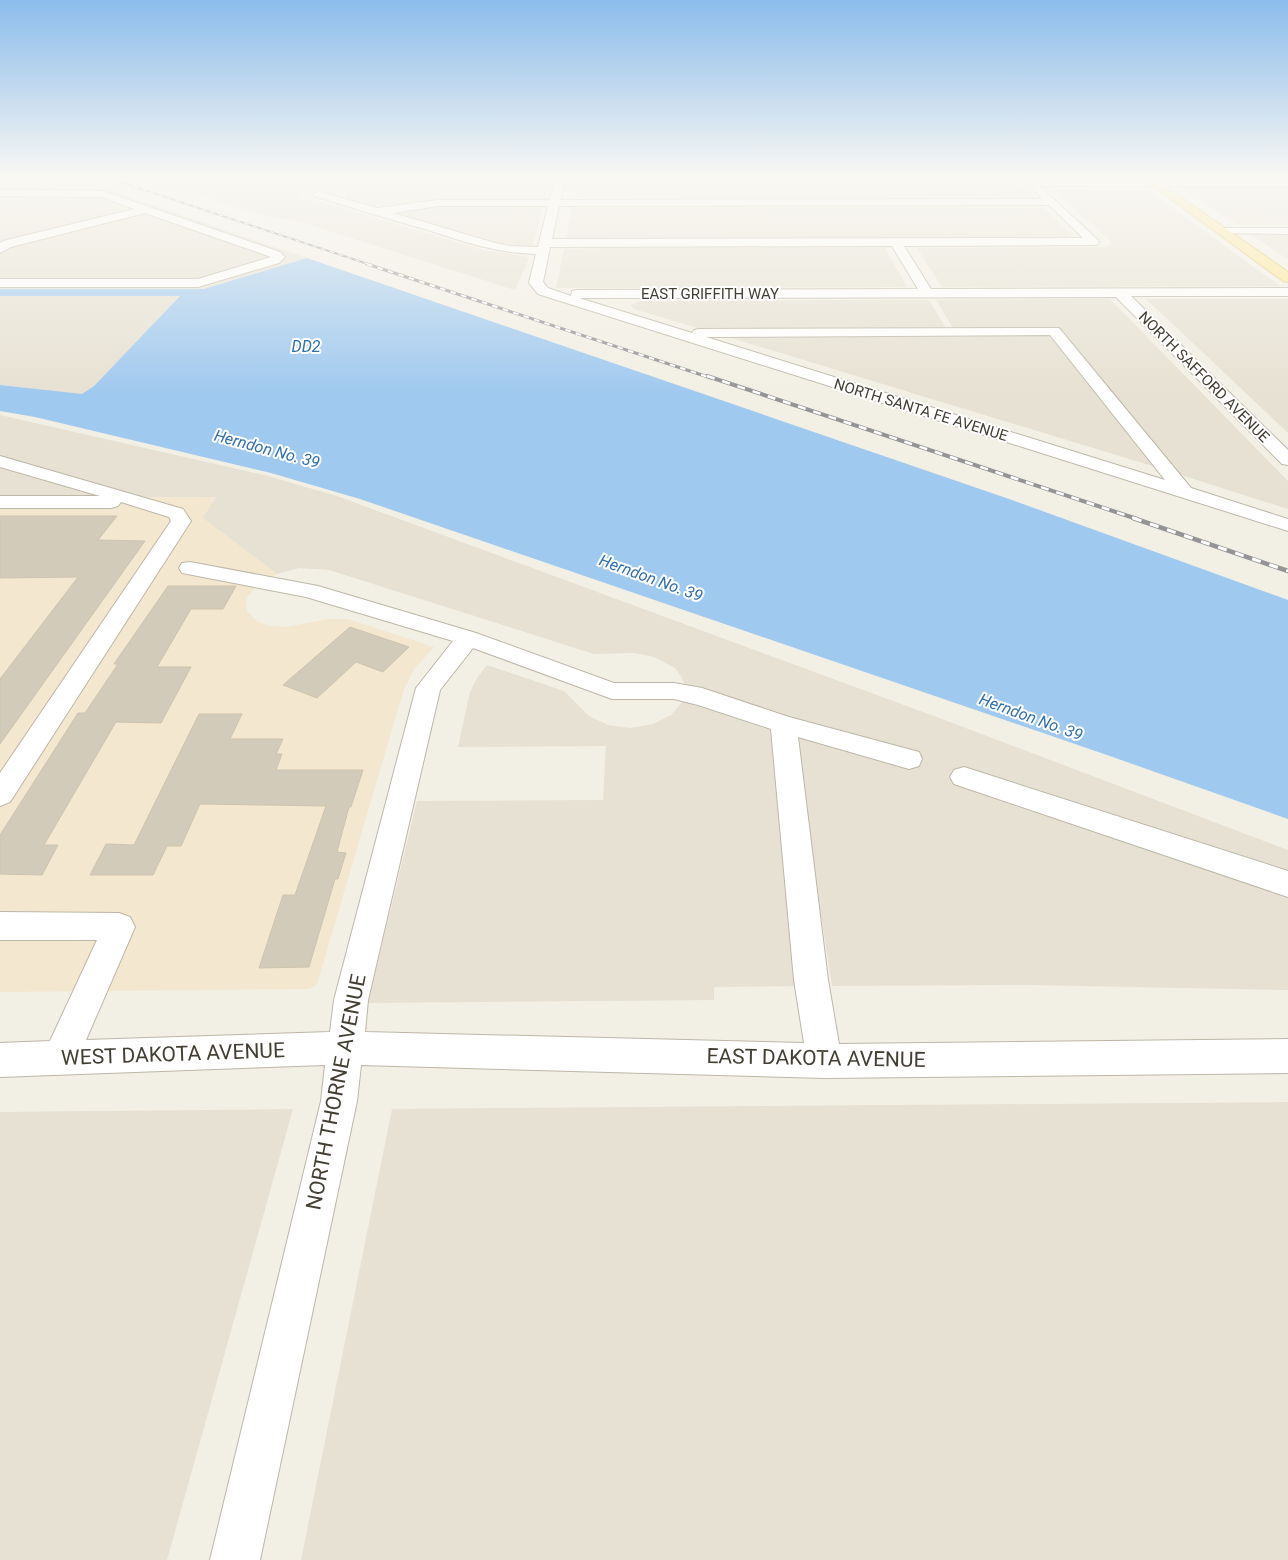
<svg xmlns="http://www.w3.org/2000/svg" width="1288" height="1560" font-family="Roboto,sans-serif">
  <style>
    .residential { fill: #e6e1d2 }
    .commercial { fill: #f4e7cf }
    .water { fill: #a0c9ef }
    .building { fill: #d3cbba; stroke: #cec3ad }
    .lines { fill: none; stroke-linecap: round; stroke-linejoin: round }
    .minor-casing { stroke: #bdb7a7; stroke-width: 2 }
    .major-casing { stroke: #e2c462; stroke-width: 2 }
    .minor { fill: #fff; fill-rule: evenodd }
    .major { fill: #fde692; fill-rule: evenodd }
    .rail-far3-casing { stroke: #949494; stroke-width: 2 }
    .rail-far2-casing { stroke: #949494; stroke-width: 3 }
    .rail-far1-casing { stroke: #949494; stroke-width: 4 }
    .rail-casing { stroke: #949494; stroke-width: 4.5 }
    .rail-far3 { stroke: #fff; stroke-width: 1; stroke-dasharray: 4.5; stroke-linecap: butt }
    .rail-far2 { stroke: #fff; stroke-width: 2; stroke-dasharray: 5.5; stroke-linecap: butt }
    .rail-far1 { stroke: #fff; stroke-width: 2.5; stroke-dasharray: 8; stroke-linecap: butt }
    .rail { stroke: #fff; stroke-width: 3; stroke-dasharray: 9; stroke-linecap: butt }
    .labels { text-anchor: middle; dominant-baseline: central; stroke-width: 4; stroke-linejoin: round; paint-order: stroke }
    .far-street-label { font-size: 15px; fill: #443f34; stroke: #fff }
    .far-water-label { font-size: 16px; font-style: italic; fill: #2f70ae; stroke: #fff }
    .near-street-label { font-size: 21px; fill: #443f34; stroke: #fff }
  </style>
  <rect width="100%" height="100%" fill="#f2efe4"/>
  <path class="residential" d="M0,175H66L307,258L204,289H0Z
    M136,175H552L546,198L540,200L427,201L374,206L347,198L344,191L337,189H313L300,196L302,199L321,202L484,250L524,256L529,258L515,290L310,225L290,220L265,216Z
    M579,175H1010L1034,197L574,198Z
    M1036,175H1127L1132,178H1040Z
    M1165,175H1288V179L1173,180Z
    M1180,187H1288V225H1238Z
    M1145,188L1280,286L942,287L917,248L1104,247L1111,244V241L1052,189Z
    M1042,206L1075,237L566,238L572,207Z
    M433,207H537L543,208L533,245L525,247L499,242L400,214L402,211Z
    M1252,235H1288V259H1287Z
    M604,248H885L907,287L556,288L564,249Z
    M181,295L94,386L82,395L0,385V296Z
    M1110,299L1288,481V509L1181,475L1060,328H953L936,300Z
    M1146,299H1288V433L1214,363Z
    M929,300L946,328L701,329L634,309L630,305L640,301Z
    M1044,333L1053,336L1159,468L718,334Z
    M0,415L268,476L337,496L942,719L1288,850V990L1028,985L832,986L791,720L685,685L681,676L675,668L654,657L634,653L594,654L329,570L299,568L277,574L202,518L216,497L0,498Z
    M487,665L564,691L589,716L608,725L630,728L653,724L671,715L683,701L770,730L803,986L714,987V1000L368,1003L417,801L603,800L606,746L458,747L470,692L477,678Z
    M1288,1102V1560H301L392,1109Z
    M293,1109L167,1560H0V1112Z"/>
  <path class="commercial" d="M216,497L203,518L277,574L258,584L247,598L246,604L247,611L258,622L271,626L286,627L328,619H348L434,647L415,668L404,689L317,984L312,988L305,989L0,992V498Z"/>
  <path class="water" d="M307,258L1012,500L1288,600V819L1107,755L360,499L271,473L35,417L0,411V385L82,394L94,386L180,296H0V289H204Z"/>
  <path class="building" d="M0,516H117L98,540L145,541L0,744V679L78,577L0,578Z
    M168,586H236L223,609H191L157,667H191L161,723L116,722L44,845H58L42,875L0,874V835L78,713H85L118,664H114Z
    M350,627L409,647L383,672L356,662L317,698L283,685Z
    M199,714H242L230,739H283L276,754H282L276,770H363L351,807H349L337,852L346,853L338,879H335L309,967L259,968L283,895H295L326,806L200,804L181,846H167L153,875H90L106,844L134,845Z"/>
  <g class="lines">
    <defs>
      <path id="minor" d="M558,175H568L560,200L1042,199L1033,189L1037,186L1028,185L1027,183L1028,181L1288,180V186H1039L1097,239L1099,242L1097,245L904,246L931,289L1288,288V296H1131L1288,450V465L1282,464L1116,297L579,298L692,333L694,330L699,329L1059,328L1191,488L1288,519V531L538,294L529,283L536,254C496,253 465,242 428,230C389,219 353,208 314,196L313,194L318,191L377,208L438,200H549ZM1049,205L1083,238L552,239L559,206ZM438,206H548L538,247L510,246L492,242L393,213ZM892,246L918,289L577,290L572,291L571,296L548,288L543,282L550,247ZM1050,335L1165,480L706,337Z
        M0,190L103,191L280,252L285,257L279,263L198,287H0V279H198L271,257L145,213L11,247L0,253V243L3,241L134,209L102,197L0,196Z
        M1224,228H1288V234L1220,233L1218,231Z
        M0,456L183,509L191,521L10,802L0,806V773L171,521L169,517L121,502L118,506L111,508H0V496H100L0,467Z
        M190,562L318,586L476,633L614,683H674L702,688L789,717L919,752L922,759L919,766L909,769L798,737L828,980L839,1044L1288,1039V1073L824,1078L361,1065L357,1101L260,1560H210L321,1101L325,1065L0,1077V1043L50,1041L97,940H0V912L119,913L130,917L135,927L86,1040L330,1032L334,1000L416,688L453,641L306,597L182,573L179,568L182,563ZM473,648L612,699H674L698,705L771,729L794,980L804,1043L365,1032L368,1000L440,690Z
        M964,767L1288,871V897L954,784L950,777L954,770Z"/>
      <path id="major" d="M1138,175H1149L1288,272V282L1283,281Z"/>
    </defs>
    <use href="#minor" class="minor-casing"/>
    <use href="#major" class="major-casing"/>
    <use href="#minor" class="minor"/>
    <use href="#major" class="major"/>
    <defs>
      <path id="rail-far3" d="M99,175L371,265"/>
      <path id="rail-far2" d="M367,264L711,378"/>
      <path id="rail-far1" d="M707,376L1137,519"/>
      <path id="rail" d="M1133,518L1288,571"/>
    </defs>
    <use href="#rail-far3" class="rail-far3-casing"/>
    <use href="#rail-far2" class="rail-far2-casing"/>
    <use href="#rail-far1" class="rail-far1-casing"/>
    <use href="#rail" class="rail-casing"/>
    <use href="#rail-far3" class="rail-far3"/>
    <use href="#rail-far2" class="rail-far2"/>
    <use href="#rail-far1" class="rail-far1"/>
    <use href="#rail" class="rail"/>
  </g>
  <linearGradient id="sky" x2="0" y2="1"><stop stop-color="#8bbceb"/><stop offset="0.45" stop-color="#f9f8f3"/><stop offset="1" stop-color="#f9f8f3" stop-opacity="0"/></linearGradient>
  <rect width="1288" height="393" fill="url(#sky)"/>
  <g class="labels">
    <g class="far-street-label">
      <text x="710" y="294">EAST GRIFFITH WAY</text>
      <text transform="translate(1204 377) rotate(45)">NORTH SAFFORD AVENUE</text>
      <text transform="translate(921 410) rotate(17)">NORTH SANTA FE AVENUE</text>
    </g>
    <g class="far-water-label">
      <text x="306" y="346">DD2</text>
      <text transform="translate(267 449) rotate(15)">Herndon No. 39</text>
      <text transform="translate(651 578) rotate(20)">Herndon No. 39</text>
      <text transform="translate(1031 717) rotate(20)">Herndon No. 39</text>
    </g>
    <g class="near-street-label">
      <text transform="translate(173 1054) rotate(-2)">WEST DAKOTA AVENUE</text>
      <text transform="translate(816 1058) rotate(1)">EAST DAKOTA AVENUE</text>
      <text transform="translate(336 1092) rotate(-79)">NORTH THORNE AVENUE</text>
    </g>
  </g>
</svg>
